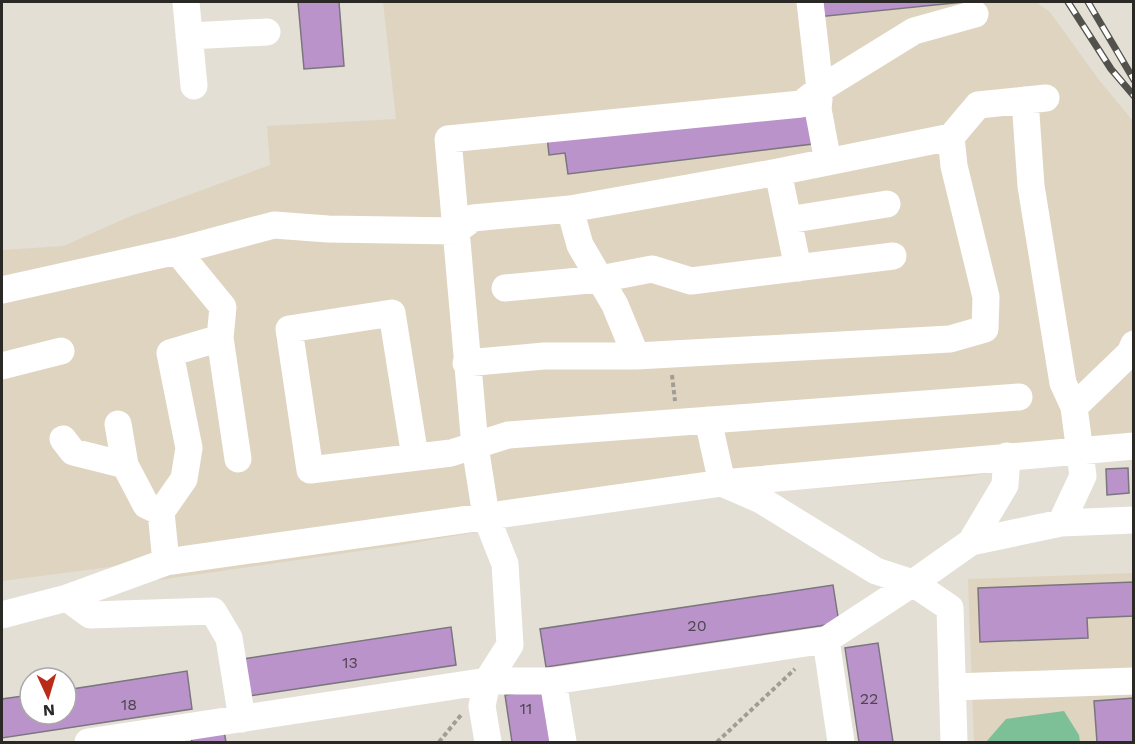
<svg xmlns="http://www.w3.org/2000/svg" width="1135" height="744" font-family="'Work Sans',sans-serif">
  <style>
    .industrial { fill: #dfd4c0 }
    .forest { fill: #7dc097 }
    .building { fill: #ba93cb; stroke: #7b757e; stroke-width: 1.5 }
    .lines { fill: none; stroke-linecap: round; stroke-linejoin: round }
    .path { stroke: #a09d95; stroke-width: 4; stroke-dasharray: 4.5 3; stroke-linecap: butt }
    .minor { stroke: #fff; stroke-width: 27 }
    .rail-casing { stroke: #53514c; stroke-width: 7 }
    .rail { stroke: #fff; stroke-width: 4.5; stroke-dasharray: 14; stroke-linecap: butt }
    .labels { text-anchor: middle; dominant-baseline: central; stroke-width: 4.5; stroke-linejoin: round; paint-order: stroke }
    .number-label { font-size: 16px; fill: #4f444f }
  </style>
  <rect width="100%" height="100%" fill="#e3dfd5"/>
  <path class="industrial" d="M383,2H1036L1050,12L1099,80L1133,121V451L1108,452L965,477L671,499L401,545L159,580L125,565L2,581V250L63,246L131,216L270,165L267,126L396,119Z
    M1133,573V742H974L968,579Z"/>
  <path class="forest" d="M1064,711L1079,735L1080,742H986L1006,719Z"/>
  <path class="building" d="M298,2H339L344,66L304,69Z
    M816,2H964L817,17Z
    M816,103L821,143L568,174L565,153L549,155L547,136Z
    M1128,468L1129,493L1107,495L1106,469Z
    M1134,582V616L1087,618L1088,638L980,642L978,588Z
    M833,585L839,623L546,667L540,629Z
    M451,627L456,665L249,696L243,659Z
    M878,643L893,742H859L845,648Z
    M187,671L192,709L2,738V699L30,695V714H66V690Z
    M543,689L552,742H512L505,695Z
    M1134,698V742H1097L1094,701Z
    M223,725L226,742H192L190,731Z"/>
  <g class="lines">
    <path class="path" d="M672,375L675,401
      M439,742L461,715
      M717,742L795,669"/>
    <path class="minor" d="M186,2L194,86
      M810,2L820,89L818,109L828,162
      M189,36L267,32
      M1025,100L1031,186L1063,383L1074,407L1083,476L1061,523
      M778,172L798,268
      M570,209L580,245L615,305L636,356
      M788,220L887,204
      M177,251L223,307L220,338L238,459
      M505,288L600,279L652,269L691,281L893,256
      M2,290L177,251L274,225L328,229L456,231L473,218L570,209L778,172L951,137L978,105L1046,98
      M466,363L544,356H636L950,339L985,329L986,297L954,166L951,137
      M2,366L61,351
      M1074,407L1130,353L1134,344
      M708,420L722,483L761,500L876,571L913,583L950,608L954,742
      M118,424L125,465L146,505L161,512
      M63,439L73,452L125,465
      M415,457L392,313L289,329L310,470L451,453L508,435L1019,397
      M971,542L1005,485L1007,456
      M166,562L161,512L184,479L189,448L170,353L220,338
      M67,598L90,615L213,611L229,638L242,719
      M2,615L67,598L166,562L722,483L1134,446
      M826,640L841,742
      M553,681L563,742
      M952,687L1134,681
      M88,742L487,681H553L826,640L913,583L971,542L1061,523L1134,520
      M488,742L482,706L487,681L510,645L505,564L486,516L475,446L448,139L801,104L820,89L914,31L975,14"/>
    <defs>
      <path id="rail" d="M1068,2L1111,69L1134,96
        M1088,2L1134,80"/>
    </defs>
    <use href="#rail" class="rail-casing"/>
    <use href="#rail" class="rail"/>
  </g>
  <g class="labels">
    <g class="number-label">
      <text x="697" y="625">20</text>
      <text x="350" y="662">13</text>
      <text x="869" y="698">22</text>
      <text x="129" y="704">18</text>
      <text x="526" y="708">11</text>
    </g>
  </g>
  <rect width="1135" height="744" fill="none" stroke="#2b2926" stroke-width="6"/>
  <g transform="translate(48 696) rotate(176)"><circle r="28" fill="#ffffff" stroke="#aaa9a8" stroke-width="1.5"/>
  <path d="M0-4.5L10 22L0 15L-10 22Z" fill="#b92c17"/>
  <text y="-9" font-size="16" font-weight="bold" text-anchor="middle" fill="#2b2926">N</text>
  </g>
</svg>
